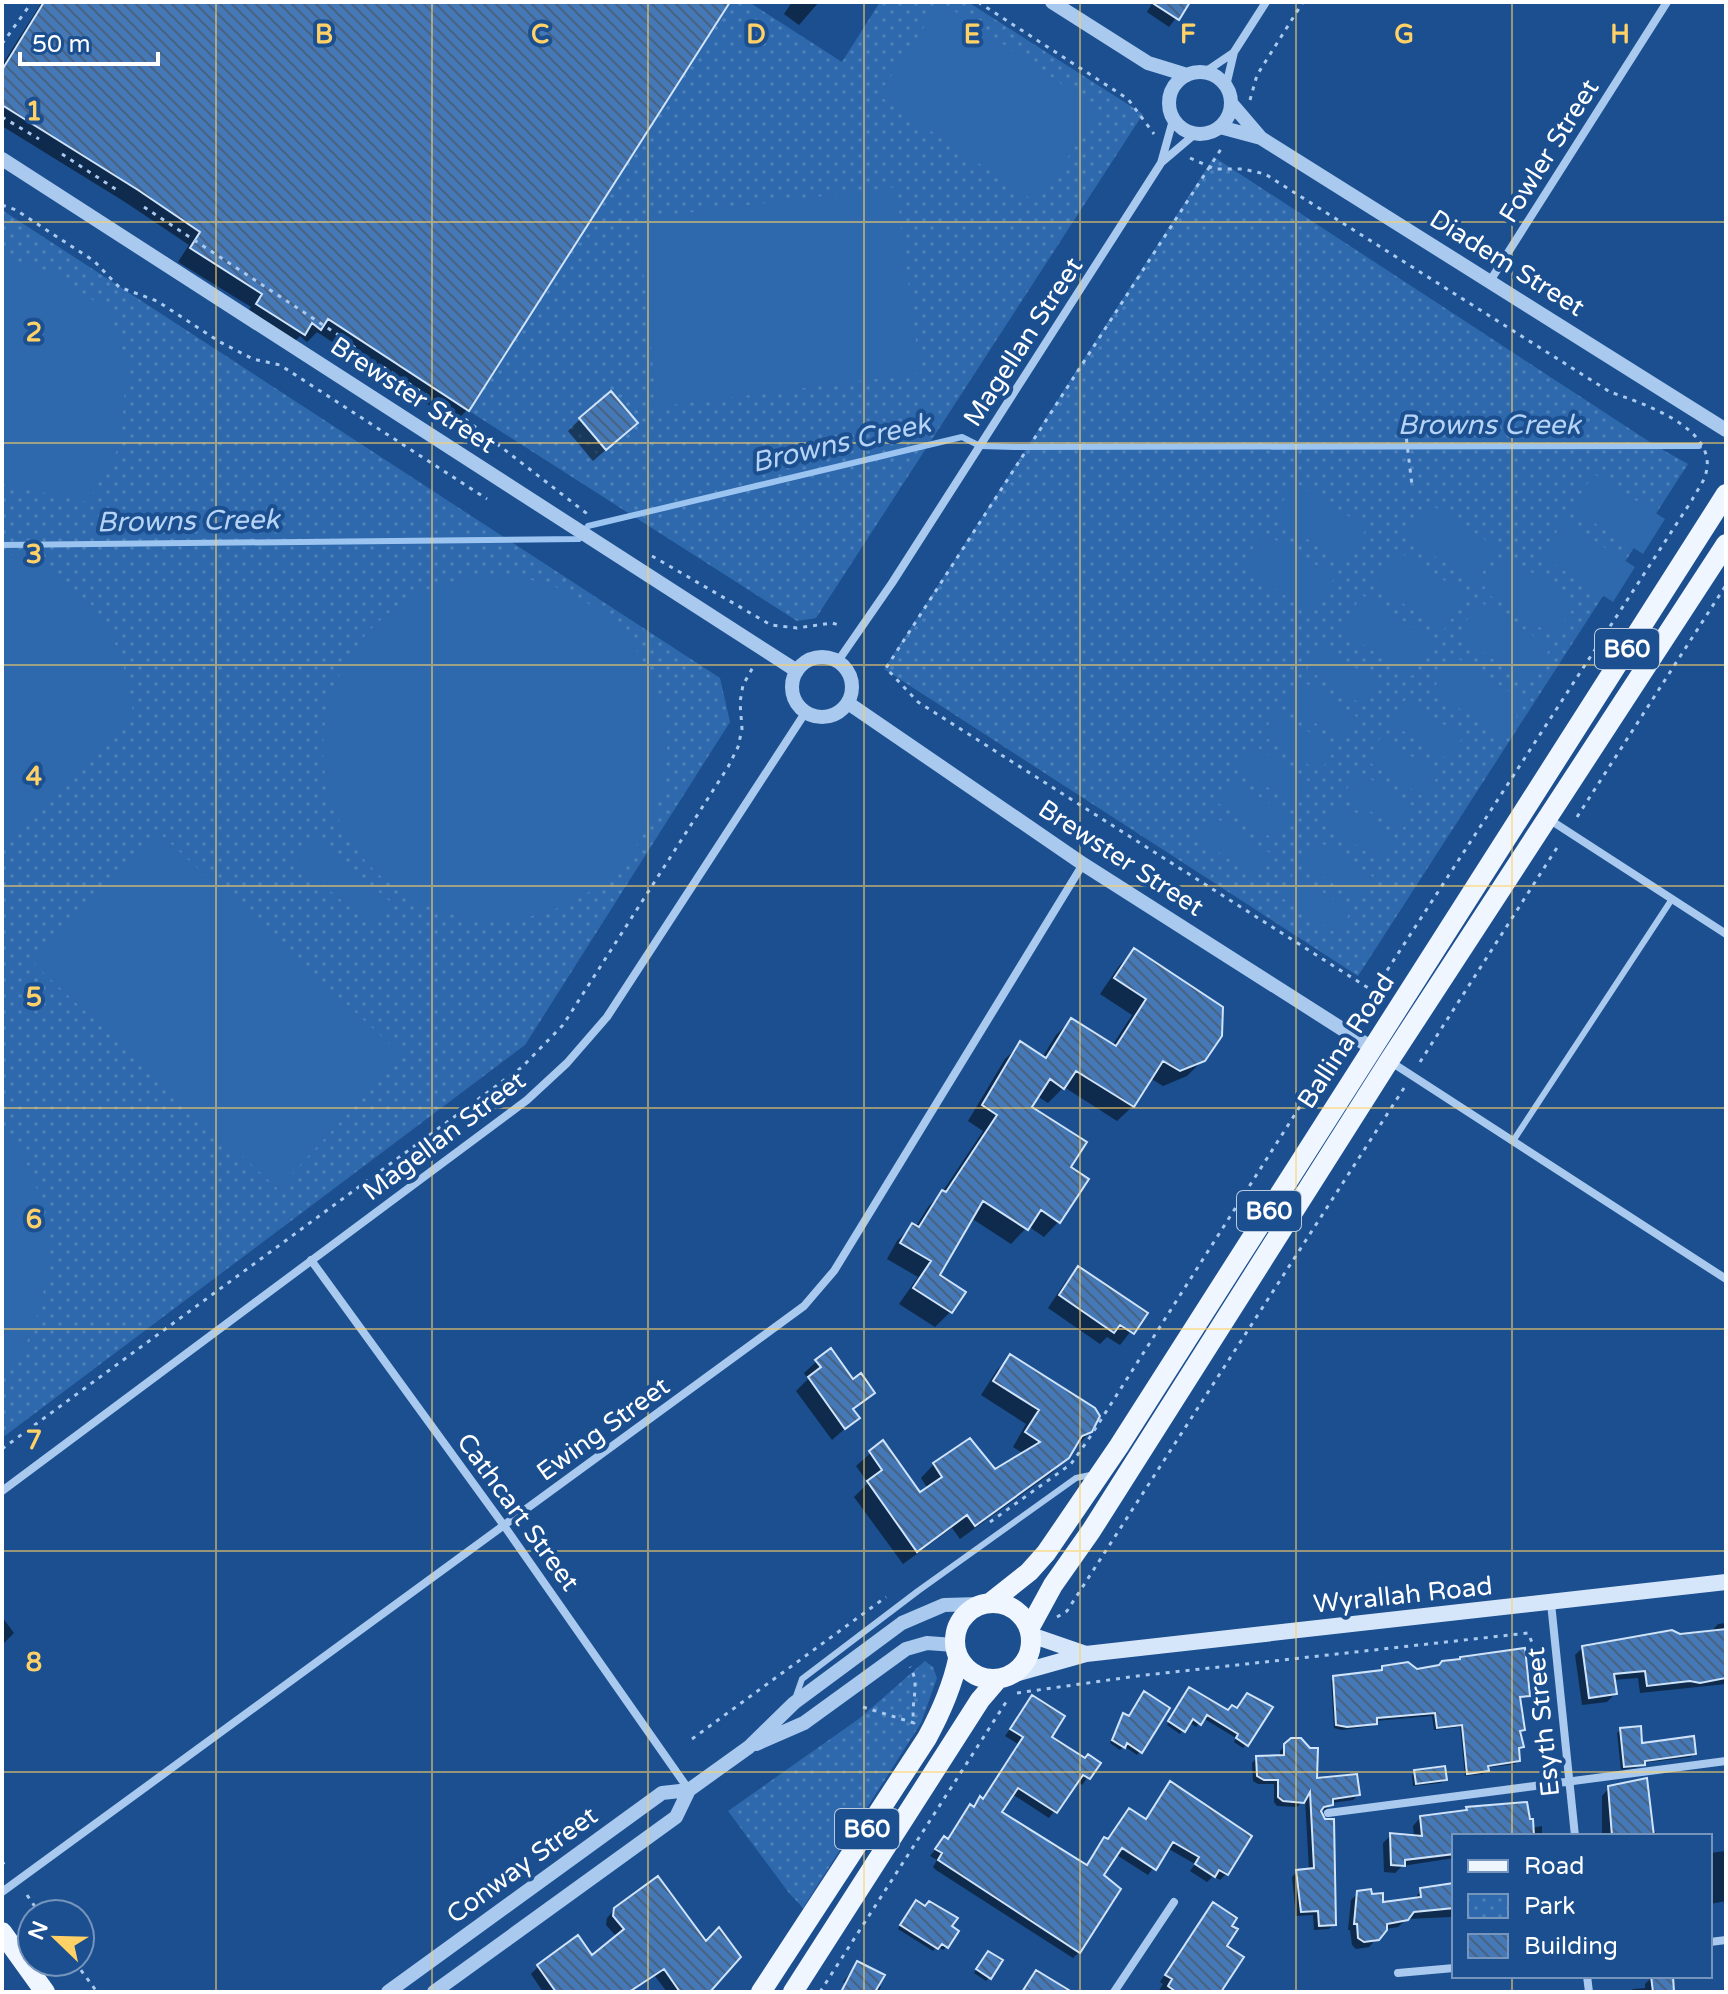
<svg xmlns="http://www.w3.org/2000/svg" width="1728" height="1994" font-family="'Varela Round',sans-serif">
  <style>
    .park { fill: url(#park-dots) }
    .pitch { fill: #2e69ad }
    .shadow { fill: #0007 }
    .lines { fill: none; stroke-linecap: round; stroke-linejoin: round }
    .stream { stroke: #9cc4f0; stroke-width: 6 }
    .building { fill: url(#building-back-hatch); stroke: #cfe3fa; stroke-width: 2 }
    .path { stroke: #a9c9ee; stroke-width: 3; stroke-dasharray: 4 6; stroke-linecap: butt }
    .service { stroke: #a9c9ee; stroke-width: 6 }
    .minor { stroke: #a9c9ee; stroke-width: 8 }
    .tertiary { stroke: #a9c9ee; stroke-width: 14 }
    .secondary { stroke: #d6e6fa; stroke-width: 16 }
    .primary { stroke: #f0f6ff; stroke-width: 20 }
    .grid { fill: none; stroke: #ffd166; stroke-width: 2; stroke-opacity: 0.55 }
    .labels { text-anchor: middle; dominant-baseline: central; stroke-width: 8; stroke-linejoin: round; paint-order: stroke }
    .shield { fill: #1b4f8f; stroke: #bbcadd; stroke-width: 2 }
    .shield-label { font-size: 24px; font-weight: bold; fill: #fff }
    .street-label { font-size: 26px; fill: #fff; stroke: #1b4f8f }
    .water-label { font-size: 28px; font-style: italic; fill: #b5d3f5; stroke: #1b4f8f }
    .grid-label { font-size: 26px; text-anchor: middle; font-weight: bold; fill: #ffd166; stroke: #1b4f8f; stroke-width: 8; stroke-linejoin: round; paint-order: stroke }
  </style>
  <defs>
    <pattern id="park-dots" width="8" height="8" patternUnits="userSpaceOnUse" patternTransform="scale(2)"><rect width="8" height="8" fill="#2e69ad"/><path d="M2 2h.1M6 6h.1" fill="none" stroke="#4d80b9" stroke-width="1.8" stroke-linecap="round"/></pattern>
    <pattern id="building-back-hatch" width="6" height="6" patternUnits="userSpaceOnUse" patternTransform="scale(2)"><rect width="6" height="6" fill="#4478b7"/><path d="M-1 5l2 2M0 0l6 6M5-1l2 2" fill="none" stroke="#486282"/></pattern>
  </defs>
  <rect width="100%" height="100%" fill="#1b4f8f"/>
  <path class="park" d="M730,2H749L842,62L880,2H968L1143,114L816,618L797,621L469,411Z
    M1214,157L1656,446L1688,464L1358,976L884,669Z
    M2,210L720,678L730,722L525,1045L2,1438Z
    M925,1661L933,1667L937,1678L921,1723L803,1908L789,1893L728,1811L860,1718Z"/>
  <path class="pitch" d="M941,2L1100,110L1037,203L878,95Z
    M896,187L920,373L657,407L638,219Z
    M2,256L54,273L110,312L127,368L120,445L88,502L2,484Z
    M1594,474L1665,519L1643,554L1571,508Z
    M1295,482L1367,528L1345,563L1273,517Z
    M1427,502L1498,548L1476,583L1405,537Z
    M1564,521L1635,567L1613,602L1541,556Z
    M1263,532L1335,577L1312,613L1241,567Z
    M1395,549L1467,595L1444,630L1373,584Z
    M2,551L47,567L91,604L121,654L133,711L2,845Z
    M1506,556L1577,602L1555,637L1483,591Z
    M323 748a172 172 0 1 1 344 0a172 172 0 1 1-344 0Z
    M1362,595L1434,640L1412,676L1340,630Z
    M1479,601L1551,647L1528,682L1457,636Z
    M1322,646L1379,683L1364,706L1307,669Z
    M1454,656L1526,702L1504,737L1432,691Z
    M1299,679L1357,717L1342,740L1284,703Z
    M1405,700L1463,737L1448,760L1391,723Z
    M1277,711L1335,749L1320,772L1262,735Z
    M1381,737L1439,774L1424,797L1366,760Z
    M1254,745L1311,783L1297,806L1239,769Z
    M1358,771L1416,808L1401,831L1344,794Z
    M1233,780L1291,817L1275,840L1218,803Z
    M1339,802L1397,839L1382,862L1324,825Z
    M1213,816L1270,853L1255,876L1198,839Z
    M157,831L402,1055L278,1189L34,964Z
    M315,838L393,904L373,927L295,861Z
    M1315,839L1373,877L1358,900L1300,862Z
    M1294,873L1351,911L1337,934L1279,896Z
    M2,1127C51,1184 60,1267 30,1335C24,1350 11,1363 2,1376Z"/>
  <path class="shadow" d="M42,2H727L468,409L455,422L317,332L307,342L300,336L290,346L244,317L251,307L178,262L189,245L125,202L2,126V65Z
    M792,2H819L799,25L784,14Z
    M1153,2H1188L1169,27L1147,12Z
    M580,419L623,435L593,461L568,431Z
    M1134,950L1203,1060L1187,1076L1163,1086L1150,1078L1133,1106L1117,1121L1064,1087L1048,1103L1037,1096L1029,1107L1068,1168L1059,1221L1044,1237L1028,1226L1011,1244L971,1218L938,1275L963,1293L950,1312L935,1327L899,1304L918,1277L887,1259L897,1241L912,1226L915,1228L928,1207L943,1191L983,1131L968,1121L1005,1059L1021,1044L1042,1058L1056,1035L1071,1020L1112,1046L1132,1015L1100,994L1119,966Z
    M1079,1268L1145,1313L1120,1345L1107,1337L1100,1344L1048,1308L1066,1281Z
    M1011,1356L1091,1431L1053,1472L960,1539L952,1528L903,1564L854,1497L868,1483L856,1466L882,1443L920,1495L928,1489L921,1478L934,1464L994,1472L1024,1454L1013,1447L1026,1424L981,1395L997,1370Z
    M817,1361L873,1392L852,1411L857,1418L832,1440L796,1391L808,1379L804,1373Z
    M2,1617L14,1633L2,1645Z
    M1726,1623V1684L1640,1693L1638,1678L1613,1680L1615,1694L1607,1702L1582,1705L1575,1655L1583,1647L1710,1633L1718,1624Z
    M1461,1658L1527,1695L1518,1699L1522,1729L1519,1733L1522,1747L1517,1751L1518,1761L1515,1764L1486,1768L1483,1774L1465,1776L1460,1727L1434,1730L1432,1716L1375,1721L1372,1726L1342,1730L1334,1728L1331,1681L1334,1678L1379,1672L1383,1668L1416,1671L1458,1661Z
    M1186,1693L1228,1712L1247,1744L1243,1748L1234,1742L1236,1738L1203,1718L1196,1727L1189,1722L1180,1734L1167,1725Z
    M1032,1698L1049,1738L1085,1760L1098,1763L1082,1785L1076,1781L1049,1818L1012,1794L1000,1812L1086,1866L1098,1846L1104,1839L1106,1841L1123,1817L1144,1820L1171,1783L1226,1874L1220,1880L1213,1876L1207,1882L1190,1871L1195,1864L1167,1848L1148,1875L1115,1854L1101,1876L1079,1952L1073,1958L936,1870L933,1867L937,1860L930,1856L944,1839L947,1840L964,1813L980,1799L982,1800L1018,1744L1005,1736Z
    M1168,1708L1137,1755L1124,1746L1120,1750L1110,1743L1124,1715L1128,1718Z
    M1621,1729L1641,1746L1694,1754L1691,1757L1643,1763L1640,1767L1621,1770L1617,1733Z
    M1292,1740L1314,1781L1358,1795L1353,1800L1331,1803L1326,1810L1319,1811L1334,1924L1329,1929L1314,1930L1313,1915L1296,1916L1292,1877L1297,1872L1309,1870L1305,1799L1297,1807L1277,1806L1274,1802V1784H1258L1253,1781L1252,1763L1257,1758L1280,1757V1751Z
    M1415,1772L1445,1780L1441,1783L1413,1786L1412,1775Z
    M1609,1788L1651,1832H1656L1657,1836H1602V1796Z
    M1467,1809L1532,1828L1542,1826V1836H1454V1858L1402,1866L1395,1873L1384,1872L1383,1843L1391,1835L1414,1837L1413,1826L1420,1818L1463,1813Z
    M1726,1851V1901L1710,1904V1853Z
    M1454,1885V1913L1451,1917L1407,1919L1398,1927L1385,1929L1369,1947L1356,1949L1352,1945L1350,1930H1348L1351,1900L1358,1893L1381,1905L1414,1900L1421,1890Z
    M913,1906L950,1927L946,1947L943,1950L937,1946L933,1951L898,1929Z
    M615,1909L708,1992H667L655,1976L630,1992H543L531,1974L539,1966L592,1958L617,1937L606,1925L607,1918Z
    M1207,1912L1225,1946L1219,1992H1158L1163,1984L1160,1982Z
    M985,1956L989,1977L986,1981L974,1973Z
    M857,1964L881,1987L878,1992H840L845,1984L843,1982Z
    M1671,1976L1672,1992H1630L1633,1989L1645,1988V1984L1652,1977Z"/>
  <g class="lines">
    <path class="stream" d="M2,545L579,539L588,526L962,437L980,446L1014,447L1699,446"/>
  </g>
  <path class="building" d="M44,2H730L469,411L328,319L321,330L312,323L305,335L256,304L262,294L190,248L200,232L138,190L2,105V70Z
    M1151,2H1190L1179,20Z
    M611,391L638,423L606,450L579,418Z
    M1134,948L1223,1007L1222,1036L1205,1061L1180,1071L1163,1061L1134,1107L1076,1071L1064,1089L1050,1079L1032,1107L1087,1142L1071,1167L1089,1179L1060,1223L1041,1210L1028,1230L983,1201L940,1275L966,1292L952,1313L913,1288L931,1261L900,1243L912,1223L919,1227L942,1190L946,1192L997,1115L982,1105L1020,1041L1046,1058L1071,1018L1116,1046L1146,999L1114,978Z
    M1078,1266L1148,1313L1134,1334L1120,1325L1114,1333L1059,1295Z
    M831,1348L853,1379L861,1373L875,1393L853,1409L860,1418L845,1429L808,1377L821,1367L815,1360Z
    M1010,1354L1095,1408L1100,1416L1092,1432L1082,1436L1069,1458L975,1526L967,1515L917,1552L867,1481L882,1470L869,1451L883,1440L920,1492L942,1477L933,1463L970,1438L995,1469L1040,1442L1025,1432L1039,1410L993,1381Z
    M1726,1629V1678L1700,1683L1690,1681L1647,1686L1645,1671L1614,1674L1617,1694L1589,1698L1582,1646L1672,1630L1680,1634Z
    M1525,1648L1530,1696L1520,1697L1525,1730L1520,1731L1524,1747L1519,1748L1520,1761L1488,1766L1489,1771L1467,1774L1462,1725L1437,1728L1435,1713L1377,1718V1724L1347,1727L1336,1725L1333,1676L1382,1670V1666L1408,1662L1417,1669L1439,1665L1442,1661L1460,1659V1657Z
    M1189,1687L1228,1710L1232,1705L1237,1708L1247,1693L1273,1707L1248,1746L1236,1738L1238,1734L1207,1715L1201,1725L1193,1719L1185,1732L1168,1721Z
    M1144,1691L1170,1708L1142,1753L1127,1743L1125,1748L1112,1740L1123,1713L1129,1716Z
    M1032,1695L1065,1716L1052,1737L1085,1758L1088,1754L1101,1763L1090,1779L1083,1775L1057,1813L1018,1788L1002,1812L1087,1865L1104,1837L1108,1839L1129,1808L1146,1819L1170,1781L1252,1836L1228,1875L1219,1870L1215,1877L1195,1864L1199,1857L1173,1842L1156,1870L1122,1848L1104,1875L1121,1889L1080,1953L938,1860L942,1853L935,1849L944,1836L948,1839L970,1804L974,1807L980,1796L983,1799L1023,1737L1010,1729Z
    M1641,1726L1642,1743L1694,1736L1696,1754L1645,1761V1765L1624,1767L1620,1728Z
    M1291,1738H1301L1310,1748H1318L1317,1778L1357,1774L1360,1795L1333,1799V1805L1324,1807L1321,1811L1325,1819H1334L1336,1925L1319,1926L1318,1911L1301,1912L1296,1870L1314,1868L1310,1792L1304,1803L1283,1801L1278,1797V1780H1264L1257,1776L1256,1756L1284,1755V1744Z
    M1445,1766L1447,1780L1416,1784L1414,1770Z
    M1647,1778L1654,1836H1612L1608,1786Z
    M1527,1802L1530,1819H1533L1534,1836H1454V1854L1405,1860V1866L1391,1865L1390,1833L1422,1836L1420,1816L1467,1810L1466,1807Z
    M658,1876L706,1941L719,1927L741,1957L710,1992H680L664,1969L629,1992H556L537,1965L578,1935L592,1955L624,1929L613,1916L614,1908Z
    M1454,1883V1908L1414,1912L1408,1920L1387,1924V1930L1379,1940L1364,1942L1358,1938L1357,1924H1354L1357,1891L1371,1889L1372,1894L1383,1893V1902L1421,1897L1420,1888Z
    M916,1900L925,1906L929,1901L958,1918L952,1926L959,1931L948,1948L942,1944L938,1949L900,1925Z
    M1213,1902L1237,1918L1232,1926L1238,1929L1227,1946L1244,1957L1221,1992H1176L1168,1986L1172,1979L1165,1975Z
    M988,1951L1003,1960L991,1979L976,1969Z
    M857,1961L885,1975L875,1992H841Z
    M1036,1970L1072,1992H1022Z
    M1651,1976H1673L1674,1992H1653Z"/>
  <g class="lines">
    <path class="path" d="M978,2L1128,99L1154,134
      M2,44L32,2
      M1250,100L1257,75L1303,2
      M2,117L39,139
      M62,154L120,192
      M1190,158L1215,169H1243L1265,174L1610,392C1642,403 1718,428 1706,473C1704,482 1696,492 1692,500L1364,1006
      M2,205L16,210L94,261L119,287L157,301L220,342L253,359L280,365L487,499
      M144,207L343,338L359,351
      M383,367L443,406
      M465,419L590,516
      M1404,419L1412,485
      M1034,439L1223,146
      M1024,454L886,668L918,702L1373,991
      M652,556L771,625L797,628L832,623L839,625
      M1577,817L1726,585
      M1420,1062L1560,843
      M2,1449L522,1067L563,1025L728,767L738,747L742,729L740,702L743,685L753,667
      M990,1522L1071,1464L1090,1437L1332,1056
      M1057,1617L1067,1611L1404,1088
      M1017,1693L1137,1676L1528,1633L1539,1659H1543
      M863,1707L914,1723C910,1702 921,1685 910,1667
      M692,1739L886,1597
      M2,1861L5,1866
      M27,1895L40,1914
      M75,1962L97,1992
      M820,1992L1008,1699"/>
    <path class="service" d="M1513,1141L1672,899
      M795,1699L802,1679L918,1591L1076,1478L1095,1474"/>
    <path class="minor" d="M1205,72L1233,53
      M1226,86L1234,52L1266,2
      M1162,162L1195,134
      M1490,281L1667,2
      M838,661L892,583L1161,163L1173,120
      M1547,818L1726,934
      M1391,1062L1726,1279
      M311,1260L505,1527L689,1790
      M2,1491L527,1100L567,1063L607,1017L805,713
      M1551,1603L1575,1836
      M1328,1813L1726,1761
      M2,1892L804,1306L834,1271L1083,864
      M1710,1942L1726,1940
      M1398,1973L1454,1968
      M1587,1976L1589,1992
      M1114,1992L1174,1902"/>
    <path class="tertiary" d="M1052,2L1148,63L1187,75
      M1169 103a31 31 0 1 1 62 0a31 31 0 1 1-62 0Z
      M1231,103L1261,138L1726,430
      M1220,127L1261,138
      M2,159L797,671
      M792 687a30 30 0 1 1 60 0a30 30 0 1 1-60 0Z
      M848,703L1083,864L1372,1048
      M756,1744L804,1723L906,1649L927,1643L954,1645
      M388,1992L662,1793L689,1790L749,1747L794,1703L902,1623L944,1605L980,1604
      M434,1992L676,1817L689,1790"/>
    <path class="secondary" d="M1031,1635L1086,1654
      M1011,1675L1086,1654L1726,1582"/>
    <path class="primary" d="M991,1602L1029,1572L1046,1553L1119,1446L1726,494
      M955 1641a38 38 0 1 1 76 0a38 38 0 1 1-76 0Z
      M1029,1629L1053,1585L1091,1531L1389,1061L1726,544
      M2,1932L45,1992
      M761,1992L927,1738C941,1712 952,1688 958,1659
      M793,1992L980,1700L998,1679"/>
  </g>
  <path class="grid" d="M216,2V1992M432,2V1992M648,2V1992M864,2V1992M1080,2V1992M1296,2V1992M1512,2V1836M2,222H1726M2,443H1726M2,665H1726M2,886H1726M2,1108H1726M2,1329H1726M2,1551H1726M2,1772H1726M1512,1976V1992"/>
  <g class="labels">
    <g class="shield">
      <rect x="1595" y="629" width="64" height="40" rx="6"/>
      <rect x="1237" y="1191" width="64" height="40" rx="6"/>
      <rect x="835" y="1809" width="64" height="40" rx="6"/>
    </g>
    <g class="shield-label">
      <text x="1627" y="649">B60</text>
      <text x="1269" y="1211">B60</text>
      <text x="867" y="1829">B60</text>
    </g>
    <g class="street-label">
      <text transform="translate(1549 151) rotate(-58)">Fowler Street</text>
      <text transform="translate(1507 263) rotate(32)">Diadem Street</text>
      <text transform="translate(1023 342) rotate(-57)">Magellan Street</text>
      <text transform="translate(413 395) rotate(33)">Brewster Street</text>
      <text transform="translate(1121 858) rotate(33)">Brewster Street</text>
      <text transform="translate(1346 1041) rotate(-57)">Ballina Road</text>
      <text transform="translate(444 1136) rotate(-37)">Magellan Street</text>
      <text transform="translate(603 1429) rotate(-36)">Ewing Street</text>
      <text transform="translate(518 1512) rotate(54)">Cathcart Street</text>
      <text transform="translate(1403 1595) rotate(-6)">Wyrallah Road</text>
      <text transform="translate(1543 1722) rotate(-96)">Esyth Street</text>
      <text transform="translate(522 1865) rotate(-36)">Conway Street</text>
    </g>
    <g class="water-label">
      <text x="1489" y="425">Browns Creek</text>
      <text transform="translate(841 443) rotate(-13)">Browns Creek</text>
      <text transform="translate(188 521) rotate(-1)">Browns Creek</text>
    </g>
  </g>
  <g class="grid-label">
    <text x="324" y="43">B</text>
    <text x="540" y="43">C</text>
    <text x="756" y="43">D</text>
    <text x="972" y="43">E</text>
    <text x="1188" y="43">F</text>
    <text x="1404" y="43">G</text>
    <text x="1620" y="43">H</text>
    <text x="34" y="120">1</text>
    <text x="34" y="341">2</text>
    <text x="34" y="563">3</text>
    <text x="34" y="785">4</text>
    <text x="34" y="1006">5</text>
    <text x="34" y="1228">6</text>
    <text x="34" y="1449">7</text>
    <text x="34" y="1671">8</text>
  </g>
  <rect width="1728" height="1994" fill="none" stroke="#ffffff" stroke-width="8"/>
  <rect x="1452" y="1834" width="260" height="144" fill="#1b4f8f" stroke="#7695bc" stroke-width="2"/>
  <rect x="1468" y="1860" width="40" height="12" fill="#f0f6ff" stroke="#7695bc" stroke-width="2"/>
  <text x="1524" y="1874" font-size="24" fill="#ffffff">Road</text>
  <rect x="1468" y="1894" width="40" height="24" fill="url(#park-dots)" stroke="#7695bc" stroke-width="2"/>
  <text x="1524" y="1914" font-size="24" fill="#ffffff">Park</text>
  <rect x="1468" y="1934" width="40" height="24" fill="url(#building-back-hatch)" stroke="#7695bc" stroke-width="2"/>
  <text x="1524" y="1954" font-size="24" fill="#ffffff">Building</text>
  <g transform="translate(56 1938) rotate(293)"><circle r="38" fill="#1b4f8f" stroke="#7695bc" stroke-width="2"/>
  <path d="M0-6L14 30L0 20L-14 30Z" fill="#ffd166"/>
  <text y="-12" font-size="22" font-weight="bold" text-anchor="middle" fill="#ffffff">N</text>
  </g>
  <path d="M20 52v12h138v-12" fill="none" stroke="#ffffff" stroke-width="4"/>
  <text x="32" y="52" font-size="24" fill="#ffffff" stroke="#1b4f8f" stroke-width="6" paint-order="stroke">50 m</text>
</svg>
